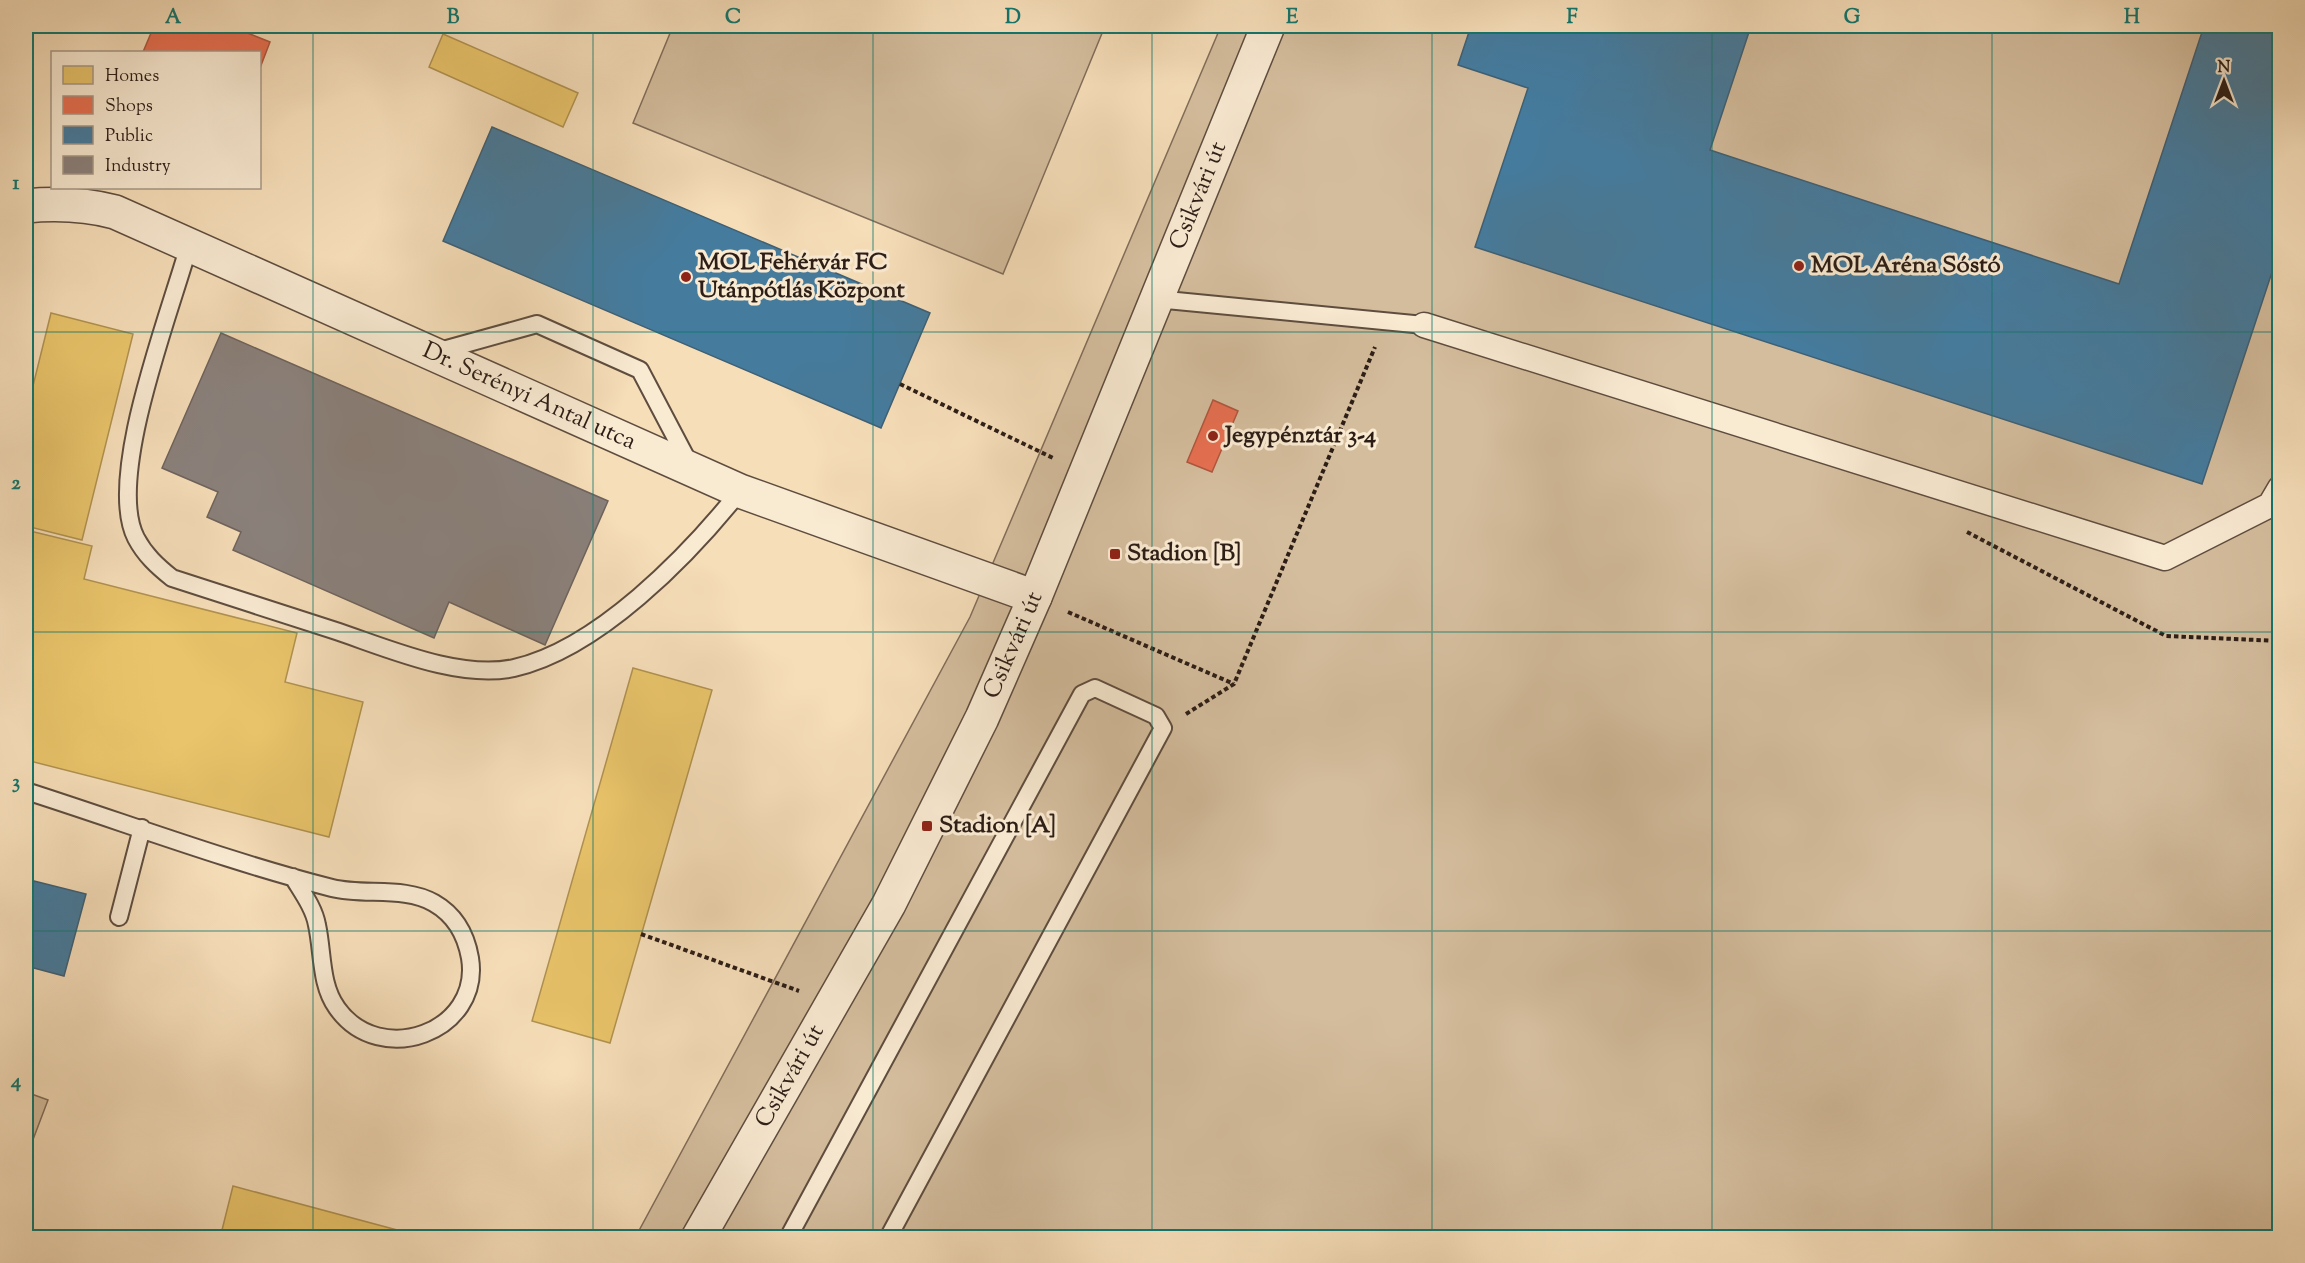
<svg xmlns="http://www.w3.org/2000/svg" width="2305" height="1263" font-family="'Sorts Mill Goudy',serif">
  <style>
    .green { fill: #d4bd9d; stroke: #806d5a; stroke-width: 1.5 }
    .homes { fill: #e9c46a; stroke: #b09251; stroke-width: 1.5 }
    .shops { fill: #e76f51; stroke: #af563f; stroke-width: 1.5 }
    .public { fill: #457b9d; stroke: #3e5f74; stroke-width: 1.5 }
    .industry { fill: #8a817c; stroke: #6e635d; stroke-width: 1.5 }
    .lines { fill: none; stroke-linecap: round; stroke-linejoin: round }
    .service-casing { stroke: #5e4d3f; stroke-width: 20 }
    .pedestrian-casing { stroke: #5e4d3f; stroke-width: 27 }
    .minor-casing { stroke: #5e4d3f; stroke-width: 36 }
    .tertiary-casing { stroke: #5e4d3f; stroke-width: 36 }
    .path { stroke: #2c1d16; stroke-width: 4; stroke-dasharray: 4.5 3; stroke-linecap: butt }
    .service { stroke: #f9ead2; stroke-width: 16 }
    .pedestrian { stroke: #f9ead2; stroke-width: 24 }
    .minor { stroke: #f9ead2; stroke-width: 33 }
    .tertiary { stroke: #f9ead2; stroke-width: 33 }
    .grid { fill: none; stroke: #0f766e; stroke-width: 1.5; stroke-opacity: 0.55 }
    .poi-dot { fill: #8f2418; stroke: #f9ead2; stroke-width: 2 }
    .labels { text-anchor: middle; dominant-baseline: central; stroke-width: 6; stroke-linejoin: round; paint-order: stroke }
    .street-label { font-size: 24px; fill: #2c1d16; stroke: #f9ead2 }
    .poi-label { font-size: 24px; font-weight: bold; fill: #2c1d16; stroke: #f9ead2; text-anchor: start }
    .neatline { fill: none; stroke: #0f766e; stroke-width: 2 }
    .grid-label { font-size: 20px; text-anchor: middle; font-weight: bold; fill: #0f766e }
  </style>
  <rect width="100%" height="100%" fill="#f6deb9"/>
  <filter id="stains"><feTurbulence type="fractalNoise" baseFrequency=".00333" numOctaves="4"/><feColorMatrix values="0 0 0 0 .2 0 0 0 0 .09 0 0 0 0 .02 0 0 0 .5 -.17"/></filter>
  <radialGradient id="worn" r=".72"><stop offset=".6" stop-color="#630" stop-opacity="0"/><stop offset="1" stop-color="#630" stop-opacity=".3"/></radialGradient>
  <path class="green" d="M673,26H1105L1003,274L633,123Z
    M1221,26H2279V1237L635,1238L970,617Z
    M26,1092L48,1100L26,1158Z"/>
  <path class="homes" d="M443,34L578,93L563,127L429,67Z
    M51,313L133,334L82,540L26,526V414Z
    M26,530L92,546L84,579L297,633L285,682L363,702L329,837L26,760Z
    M633,668L712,690L610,1043L532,1021Z
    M233,1186L427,1238H220Z"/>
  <path class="shops" d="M154,26H230L270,42L260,68V52H143Z
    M1213,400L1238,411L1212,472L1187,462Z"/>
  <path class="public" d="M1471,26H1751L1710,150L2119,284L2204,26H2280V248L2202,484L1475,247L1528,88L1458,65Z
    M492,127L930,313L881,428L443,241Z
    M34,881L86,894L64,976L26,966V912Z"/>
  <path class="industry" d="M221,333L608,501L545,645L449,602L434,638L233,550L241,532L207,517L218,492L162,468Z"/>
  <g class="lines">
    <defs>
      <path id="service" d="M189,245C171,311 105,478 136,538C145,555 157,566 172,578C226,595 279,613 333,630C385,647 458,680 514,668C598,649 688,556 740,491
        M1156,299L1424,325
        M436,352L537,324L640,370L690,465
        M26,791C126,823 230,862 332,888C364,896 405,886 434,903C455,915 466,935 470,958C482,1032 380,1069 337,1008C320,985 323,952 317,925C314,908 302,892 293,877
        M119,917L142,828
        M788,1238L1082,694L1095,688L1156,716L1163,728L888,1238"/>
      <path id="pedestrian" d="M1424,325L2165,558L2270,505L2280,488"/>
      <g id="minor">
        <path id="s1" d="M26,206C57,203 84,204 115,212L740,491L1035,597"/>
      </g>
      <g id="tertiary">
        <path id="s2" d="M698,1238L889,904L982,718L1035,597L1268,26"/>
      </g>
    </defs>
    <use href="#service" class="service-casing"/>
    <use href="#pedestrian" class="pedestrian-casing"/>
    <use href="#minor" class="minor-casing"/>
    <use href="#tertiary" class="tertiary-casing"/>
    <path class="path" d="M900,384L1053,458
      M1967,532L2166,636L2280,641
      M1068,612L1234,684
      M1186,714L1234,684L1375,347
      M641,934L799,991"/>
    <use href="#service" class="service"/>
    <use href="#pedestrian" class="pedestrian"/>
    <use href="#minor" class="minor"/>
    <use href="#tertiary" class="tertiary"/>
  </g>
  <path class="grid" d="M313,26V1238M593,26V1238M873,26V1238M1152,26V1238M1432,26V1238M1712,26V1238M1992,26V1238M26,332H2280M26,632H2280M26,931H2280"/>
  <g class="poi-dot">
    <circle cx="1799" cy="266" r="6"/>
    <circle cx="686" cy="277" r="6"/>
    <circle cx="1213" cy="436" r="6"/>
    <rect x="1109" y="548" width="12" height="12" rx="3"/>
    <rect x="921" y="820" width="12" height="12" rx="3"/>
  </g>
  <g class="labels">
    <g class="street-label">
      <text stroke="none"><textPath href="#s2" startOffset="1158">Csikvári út</textPath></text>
      <text stroke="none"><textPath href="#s1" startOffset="543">Dr. Serényi Antal utca</textPath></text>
      <text stroke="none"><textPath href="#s2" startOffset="672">Csikvári út</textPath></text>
      <text stroke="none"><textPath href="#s2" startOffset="186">Csikvári út</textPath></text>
    </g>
    <g class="poi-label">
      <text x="698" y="263">MOL Fehérvár FC<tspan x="698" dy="28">Utánpótlás Központ</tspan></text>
      <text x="1811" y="266">MOL Aréna Sóstó</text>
      <text x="1225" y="436">Jegypénztár 3-4</text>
      <text x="1127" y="554">Stadion [B]</text>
      <text x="939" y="826">Stadion [A]</text>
    </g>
  </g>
  <rect width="2305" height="1263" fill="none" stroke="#f6deb9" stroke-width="66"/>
  <rect x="51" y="51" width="210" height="138" fill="#f9ead2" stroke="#a79887" stroke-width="1.5"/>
  <rect x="63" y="66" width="30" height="18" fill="#e9c46a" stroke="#a79887" stroke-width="1.5"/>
  <text x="105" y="81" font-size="18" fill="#2c1d16">Homes</text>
  <rect x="63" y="96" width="30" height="18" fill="#e76f51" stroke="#a79887" stroke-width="1.5"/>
  <text x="105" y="111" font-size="18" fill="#2c1d16">Shops</text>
  <rect x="63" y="126" width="30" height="18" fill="#457b9d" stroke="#a79887" stroke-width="1.5"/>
  <text x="105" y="141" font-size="18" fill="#2c1d16">Public</text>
  <rect x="63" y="156" width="30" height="18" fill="#8a817c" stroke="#a79887" stroke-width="1.5"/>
  <text x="105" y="171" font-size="18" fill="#2c1d16">Industry</text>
  <g transform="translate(2224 81)" stroke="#f9ead2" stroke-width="4.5" paint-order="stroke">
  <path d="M0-4.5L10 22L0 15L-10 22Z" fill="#2c1d16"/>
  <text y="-9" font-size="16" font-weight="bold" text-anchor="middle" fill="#2c1d16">N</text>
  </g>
  <rect x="33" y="33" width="2239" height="1197" class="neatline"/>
  <g class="grid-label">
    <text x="173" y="23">A</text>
    <text x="453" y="23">B</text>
    <text x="733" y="23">C</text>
    <text x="1013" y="23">D</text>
    <text x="1292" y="23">E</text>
    <text x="1572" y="23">F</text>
    <text x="1852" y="23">G</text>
    <text x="2132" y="23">H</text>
    <text x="16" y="189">1</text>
    <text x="16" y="489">2</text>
    <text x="16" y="788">3</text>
    <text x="16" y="1087">4</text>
  </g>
  <rect width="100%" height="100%" filter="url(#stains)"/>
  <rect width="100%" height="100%" fill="url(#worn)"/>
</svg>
